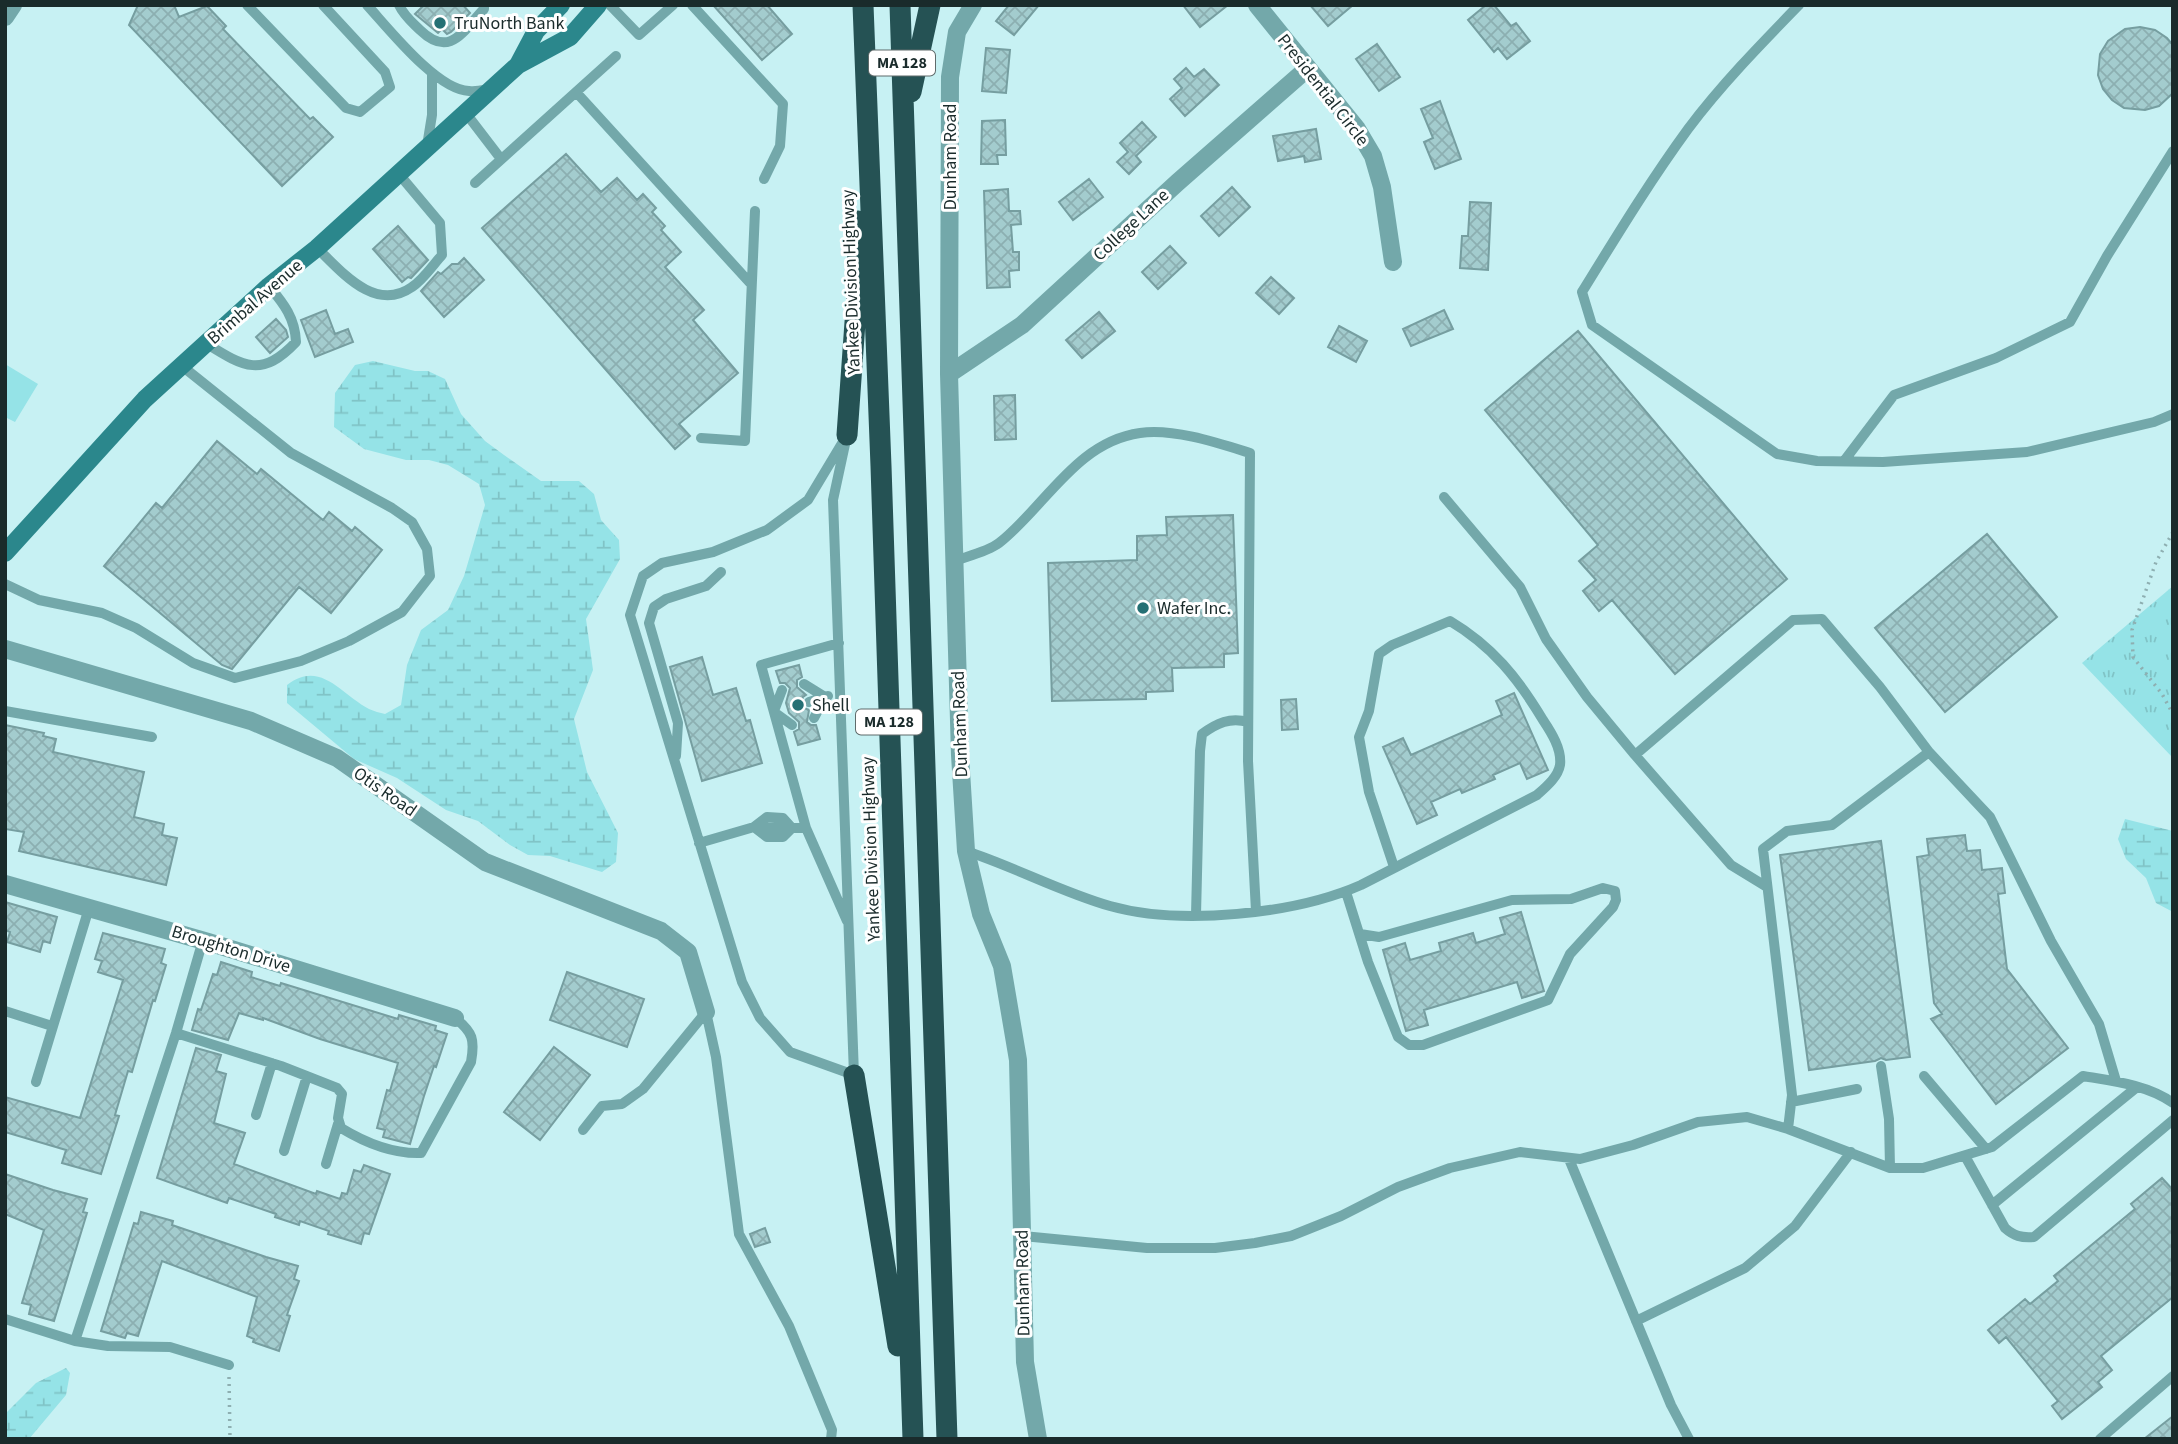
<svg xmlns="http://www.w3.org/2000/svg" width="2178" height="1444" font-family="'Source Sans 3',sans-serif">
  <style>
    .grass { fill: url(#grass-tufts) }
    .wetland { fill: url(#wetland-marsh) }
    .pitch { fill: #95e3e7 }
    .building { fill: url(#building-cross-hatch); stroke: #769ea0; stroke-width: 2 }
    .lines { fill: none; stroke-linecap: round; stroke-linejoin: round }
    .path { stroke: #8eafb1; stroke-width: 3.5; stroke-dasharray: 2 5; stroke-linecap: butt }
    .service { stroke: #73a8aa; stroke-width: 10 }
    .minor { stroke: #73a8aa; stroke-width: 18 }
    .secondary { stroke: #2b878c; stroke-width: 18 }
    .motorway { stroke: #255254; stroke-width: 21 }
    .poi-dot { fill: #257074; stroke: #fff; stroke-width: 2.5 }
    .labels { text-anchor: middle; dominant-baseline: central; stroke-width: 6; stroke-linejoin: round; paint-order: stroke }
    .shield { fill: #fff; stroke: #5f6b6b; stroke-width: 2 }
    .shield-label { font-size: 16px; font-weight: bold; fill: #1a2b2b }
    .poi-label { font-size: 18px; fill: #1a2b2b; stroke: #fff; text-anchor: start }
    .street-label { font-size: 18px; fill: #1a2b2b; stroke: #fff }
  </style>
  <defs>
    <pattern id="grass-tufts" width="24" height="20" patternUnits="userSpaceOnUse" patternTransform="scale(1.75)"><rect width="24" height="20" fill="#95e3e7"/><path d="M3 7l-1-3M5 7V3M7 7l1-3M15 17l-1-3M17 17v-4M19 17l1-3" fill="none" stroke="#80c3c6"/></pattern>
    <pattern id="wetland-marsh" width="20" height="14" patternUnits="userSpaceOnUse" patternTransform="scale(1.75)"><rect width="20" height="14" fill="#95e3e7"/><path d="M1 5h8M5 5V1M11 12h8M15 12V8" fill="none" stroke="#80c3c6"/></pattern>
    <pattern id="building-cross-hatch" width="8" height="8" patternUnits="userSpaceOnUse" patternTransform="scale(1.75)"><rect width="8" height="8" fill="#a3ccce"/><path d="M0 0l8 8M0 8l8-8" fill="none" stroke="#8cafb1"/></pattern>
  </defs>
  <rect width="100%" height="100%" fill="#c7f1f3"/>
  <path class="grass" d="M2173,586V758L2082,663Z"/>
  <path class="wetland" d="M373,361L415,371H428L445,379L461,414L485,441L504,455L541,481H579L594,494L601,520L619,540L620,559L586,619L593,670L574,719L587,772L618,833L616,862L602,872L550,856L528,855L510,845L478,821L446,810L397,778L354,759L287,703V685C320,659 341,694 369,709C374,711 380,713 385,714L401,705L407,665L421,630L448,610L464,576L485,505L479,484L448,465L429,460H406L364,449L334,427L335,393L355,365Z
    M2125,819L2173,831V912L2156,903L2146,878L2126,859L2118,839Z
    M66,1368L70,1373L66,1395L29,1439H5V1414L36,1383Z"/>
  <path class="pitch" d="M5,364L38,384L15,422L5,417Z"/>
  <path class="building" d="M138,5H174L179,17L207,6L226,26L223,29L310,119L313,117L333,137L282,186L129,25Z
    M424,5H463L470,13L451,32L447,34L442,29L438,33L415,14Z
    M713,5H767L792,34L762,60Z
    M1009,5H1039L1014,35L996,21Z
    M1183,5H1228L1200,27Z
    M1310,5H1353L1328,26Z
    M1486,5H1494L1511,26L1516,23L1530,41L1507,59L1498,48L1494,52L1468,20Z
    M2140,27L2155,30L2167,38L2173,45V93L2159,106L2145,110L2124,108L2112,100L2103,89L2098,75L2100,54L2108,41L2125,29Z
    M1377,44L1400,77L1379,91L1356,59Z
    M986,48L1010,50L1006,93L982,91Z
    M1186,68L1194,77L1204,69L1219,85L1185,116L1170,99L1182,88L1174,79Z
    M1440,101L1461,159L1435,169L1424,142L1433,138L1421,109Z
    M1005,120L1006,155H997L998,164H981L982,121Z
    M1142,122L1156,137L1136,156L1141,162L1129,174L1117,162L1128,152L1120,143Z
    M1316,129L1321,159L1305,162L1304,156L1278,161L1273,136Z
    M566,154L601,192L617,178L637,200L643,194L656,208L652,212L665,226L661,230L681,252L665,267L704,310L693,320L738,373L679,424L690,436L675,449L482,228Z
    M1089,179L1103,197L1073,220L1059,202Z
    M1232,187L1250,207L1219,236L1201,216Z
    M1008,189L1009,211H1020L1021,224L1011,225L1013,252H1019V270L1009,271L1010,287L987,288L984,191Z
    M1470,202L1491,203L1488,270L1460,268L1462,236H1468Z
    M398,226L428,260L411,278L408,277L402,282L373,249Z
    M1170,246L1186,263L1158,289L1142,272Z
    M464,258L484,280L444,317L421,291L438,272L441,274L452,264H458Z
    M1271,277L1294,298L1279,314L1256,293Z
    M326,310L335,334L348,329L353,342L315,357L301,320Z
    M1444,310L1453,329L1411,346L1403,329Z
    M1099,312L1115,331L1082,358L1066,340Z
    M276,319L286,330L288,337L270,353L256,337Z
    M1339,326L1367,341L1356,362L1328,347Z
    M1578,331L1787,579L1675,674L1612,600L1599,611L1583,591L1596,580L1579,561L1598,545L1485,410Z
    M1015,395L1016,439L995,440L994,396Z
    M217,441L257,474L261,469L323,520L329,512L352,531L355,527L382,550L331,613L299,587L232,669L222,665L104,566L156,503L162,508Z
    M1233,515L1238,653L1224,654V667L1172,668L1173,691L1146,692V699L1052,701L1048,563L1137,560V536L1167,535L1166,517Z
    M1987,534L2057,617L1945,712L1875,628Z
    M702,657L713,695L736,688L746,721L750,720L762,763L702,781L670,667Z
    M799,665L802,677L797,680V687L806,695L803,697L801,704L804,708L809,710L807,722L811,725H816L820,739L798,745L794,732L799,729V722L789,713L786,703L790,688L785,683H780L776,671Z
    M1514,693L1548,770L1527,779L1520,763L1493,775L1495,779L1462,793L1460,789L1431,802L1437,815L1417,824L1383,747L1403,738L1411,755L1502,715L1496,701Z
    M1296,699L1298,729L1282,730L1281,700Z
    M5,725L44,733L43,736L56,739L53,752L144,772L134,817L164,824L162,835L177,838L166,885L19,851L24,832L5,829Z
    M1965,835L1967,851L1980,850L1982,870L2002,868L2005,893L1998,894L2007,969L2068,1048L1996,1104L1931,1019L1942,1014L1934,1003L1917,857L1929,855L1927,839Z
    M1881,841L1910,1057L1886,1060L1881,1058L1875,1061L1809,1070L1780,855Z
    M5,902L57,917L50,943L43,941L40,952L7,942L10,932L5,930Z
    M1521,912L1544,991L1522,998L1517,982L1424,1010L1428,1025L1406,1031L1383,950L1405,943L1410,960L1441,951L1439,943L1473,933L1476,943L1505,934L1500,918Z
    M103,933L165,949L161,963L166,965L155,1001L153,1000L132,1072L128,1071L115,1115L119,1116L101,1174L62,1163L66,1150L5,1132V1097L80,1118L123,980L98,972L102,961L95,959Z
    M221,962L252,972L251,977L280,986L281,983L398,1019L399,1015L436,1026L435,1030L447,1034L436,1067L434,1066L424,1096L410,1144L383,1137L385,1130L377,1128L387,1090L390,1091L398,1063L320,1039L263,1018V1020L239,1013L228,1040L192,1030L198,1009L201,1010L213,974L217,975Z
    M567,972L644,999L627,1047L550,1020Z
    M554,1047L590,1075L540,1140L504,1112Z
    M196,1048L221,1055L216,1071L226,1074L214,1123L245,1133L234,1164L316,1194L317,1191L340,1199L342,1193L347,1194L354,1170L361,1172L364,1165L390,1174L369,1234L364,1233L361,1244L328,1234L329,1231L300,1221L299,1225L275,1217L276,1214L229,1198L227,1203L157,1178Z
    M5,1174L53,1190L87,1199L83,1212L87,1213L54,1321L29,1314L31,1305L22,1303L44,1230L5,1214Z
    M2162,1178L2173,1190V1297L2101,1356L2112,1370L2098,1382L2102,1387L2062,1419L2052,1406L2058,1401L2006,1337L1999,1343L1988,1330L2025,1299L2030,1304L2058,1281L2054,1276L2135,1209L2131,1204Z
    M141,1212L173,1221L172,1225L266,1257L298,1266L294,1279L299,1281L287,1315L290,1316L279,1351L253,1342L254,1339L247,1336L257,1297L162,1261L138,1336L127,1333L125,1338L101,1331L134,1223L138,1224Z
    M765,1228L770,1242L755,1247L750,1234Z
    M2173,1416V1439H2144Z"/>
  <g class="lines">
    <path class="path" d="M2173,532L2156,562L2132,630L2133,657L2162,694L2173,714
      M229,1377L230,1439"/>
    <path class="service" d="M247,5L346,108L360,112L390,87L385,72L323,5
      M367,5C389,29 437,90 469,91C476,92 484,90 491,89
      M399,5C404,16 412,22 420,30C450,59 463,31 484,9V5
      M610,5L639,35L673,5
      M692,5L783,104L780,146L764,179
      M1799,5C1761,44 1721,85 1688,129C1650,181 1616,237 1582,292L1592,325L1777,454L1817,461L1883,462L2027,452L2154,422L2173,414
      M576,92L751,284
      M465,112L501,159
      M427,146L432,115V74
      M475,183L616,56
      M317,248C342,272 375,313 412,287C423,280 433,265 442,255L440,223L398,173
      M207,344C244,367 262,378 296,342C295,318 284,304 269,286
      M847,435L833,500L854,1075L790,1052L760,1018L742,982L630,615L643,576L662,563L713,552L767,530L808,500Z
      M701,438L745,441L755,211
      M1844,461L1894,395L1996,358L2070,322L2107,256L2173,151
      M1444,497L1520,587L1546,639L1587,697L1635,755L1731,865L1767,887
      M954,561C968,556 987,552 999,543C1045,507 1076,442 1140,433C1173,428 1218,443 1250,453L1248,761L1256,911
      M5,584L39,600L102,613L136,628L193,663L235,678L301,661L349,641L402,612L430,576L427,549L412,522L392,508L291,453L182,366
      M839,643L761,665L806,828L847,921
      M804,684L825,697L814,718
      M809,702L828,696
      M5,711L152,737
      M774,711L782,690
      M774,712L792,725
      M1635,755L1793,620L1822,619L1880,687L1929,752
      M676,756L678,723L649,623L654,607L666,599L706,586L721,572
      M767,817L783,818L792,828L783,837H767L754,827Z
      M699,843L754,827L806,828
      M966,851C1015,867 1061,892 1110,906C1181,926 1295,914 1361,885L1537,795C1546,787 1558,777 1560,765C1562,749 1551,732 1543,720C1518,678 1492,646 1450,621L1392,645L1379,654L1369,711L1359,737L1369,792L1394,867
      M1346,892L1368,962L1398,1037L1409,1045H1423L1548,1000L1570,954L1613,907L1616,900L1615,891L1603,888L1571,899L1512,900L1379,937L1360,934
      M1196,915L1200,751L1202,734C1217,723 1230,717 1248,722
      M5,1011L52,1026
      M706,1012L716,1057L739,1234L789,1326L832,1430L831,1439
      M176,1033L281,1066L337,1088L342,1094L338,1118L341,1128C364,1142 393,1154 421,1153L471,1062C475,1040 473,1032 455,1018
      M1881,1066L1889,1119L1890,1168
      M1924,1076L1986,1149
      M36,1082L89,908
      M1791,1102L1857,1089
      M256,1115L272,1063
      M1788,1129L1792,1095L1763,849L1787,831L1832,825L1929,752L1990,817L2051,941L2099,1024L2116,1081
      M583,1130L602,1106L622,1104L643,1089L706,1012
      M284,1151L307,1076
      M1965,1156L2005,1228C2014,1236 2021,1238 2034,1237L2173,1120
      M1569,1159L1671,1405L1689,1439
      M326,1164L338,1124
      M1992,1205L2137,1087
      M1023,1236L1147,1248H1215L1255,1243L1291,1236L1341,1216L1398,1187L1450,1168L1520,1152L1580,1159L1633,1145L1698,1122L1747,1117L1788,1129L1890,1168H1923L1992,1147L2083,1076C2113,1081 2148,1085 2173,1103
      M5,1319L75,1341L108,1346L170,1347L229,1365
      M1636,1321L1745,1268L1795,1226L1851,1152
      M75,1341L176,1033L203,940
      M2100,1439L2173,1376"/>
    <path class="minor" d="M973,5L957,32L950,77L949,374L960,755L966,851L981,914L1002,966L1018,1060L1025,1362L1038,1439
      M1257,5L1357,129L1373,156L1382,187L1393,262
      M5,17L13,5
      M949,374L1022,325L1178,182L1308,68
      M5,649L251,721L337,758L485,862L661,931L688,952L706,1012
      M5,884L208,942L455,1018"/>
    <path class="secondary" d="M518,65L536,31L561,5
      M5,553L145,399L269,286L317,248L518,65L570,37L598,5"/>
    <path class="motorway" d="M863,5L881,466L913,1439
      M900,5L947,1439
      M911,92L930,5
      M847,435L857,294L858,221
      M854,1075L898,1346"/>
  </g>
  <g class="poi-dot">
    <circle cx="440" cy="23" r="7"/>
    <circle cx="1143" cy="608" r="7"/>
    <circle cx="798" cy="705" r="7"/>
  </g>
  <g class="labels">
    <g class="shield">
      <rect x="869" y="50.5" width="66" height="25" rx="5"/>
      <rect x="856" y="709.5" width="66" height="25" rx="5"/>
    </g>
    <g class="shield-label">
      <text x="902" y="63">MA 128</text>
      <text x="889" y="722">MA 128</text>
    </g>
    <g class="poi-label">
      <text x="454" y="23">TruNorth Bank</text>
      <text x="1157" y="608">Wafer Inc.</text>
      <text x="812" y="705">Shell</text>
    </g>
    <g class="street-label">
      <text transform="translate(1323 90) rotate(52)">Presidential Circle</text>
      <text transform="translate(950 157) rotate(-90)">Dunham Road</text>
      <text transform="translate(1131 225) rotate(-43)">College Lane</text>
      <text transform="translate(851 282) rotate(-92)">Yankee Division Highway</text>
      <text transform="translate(255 302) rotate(-41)">Brimbal Avenue</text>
      <text transform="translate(960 724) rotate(-92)">Dunham Road</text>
      <text transform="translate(385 792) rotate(35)">Otis Road</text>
      <text transform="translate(871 849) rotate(-92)">Yankee Division Highway</text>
      <text transform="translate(231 949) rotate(17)">Broughton Drive</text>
      <text transform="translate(1023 1283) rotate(-91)">Dunham Road</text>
    </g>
  </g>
  <rect width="2178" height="1444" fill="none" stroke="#1a2b2b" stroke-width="14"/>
</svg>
